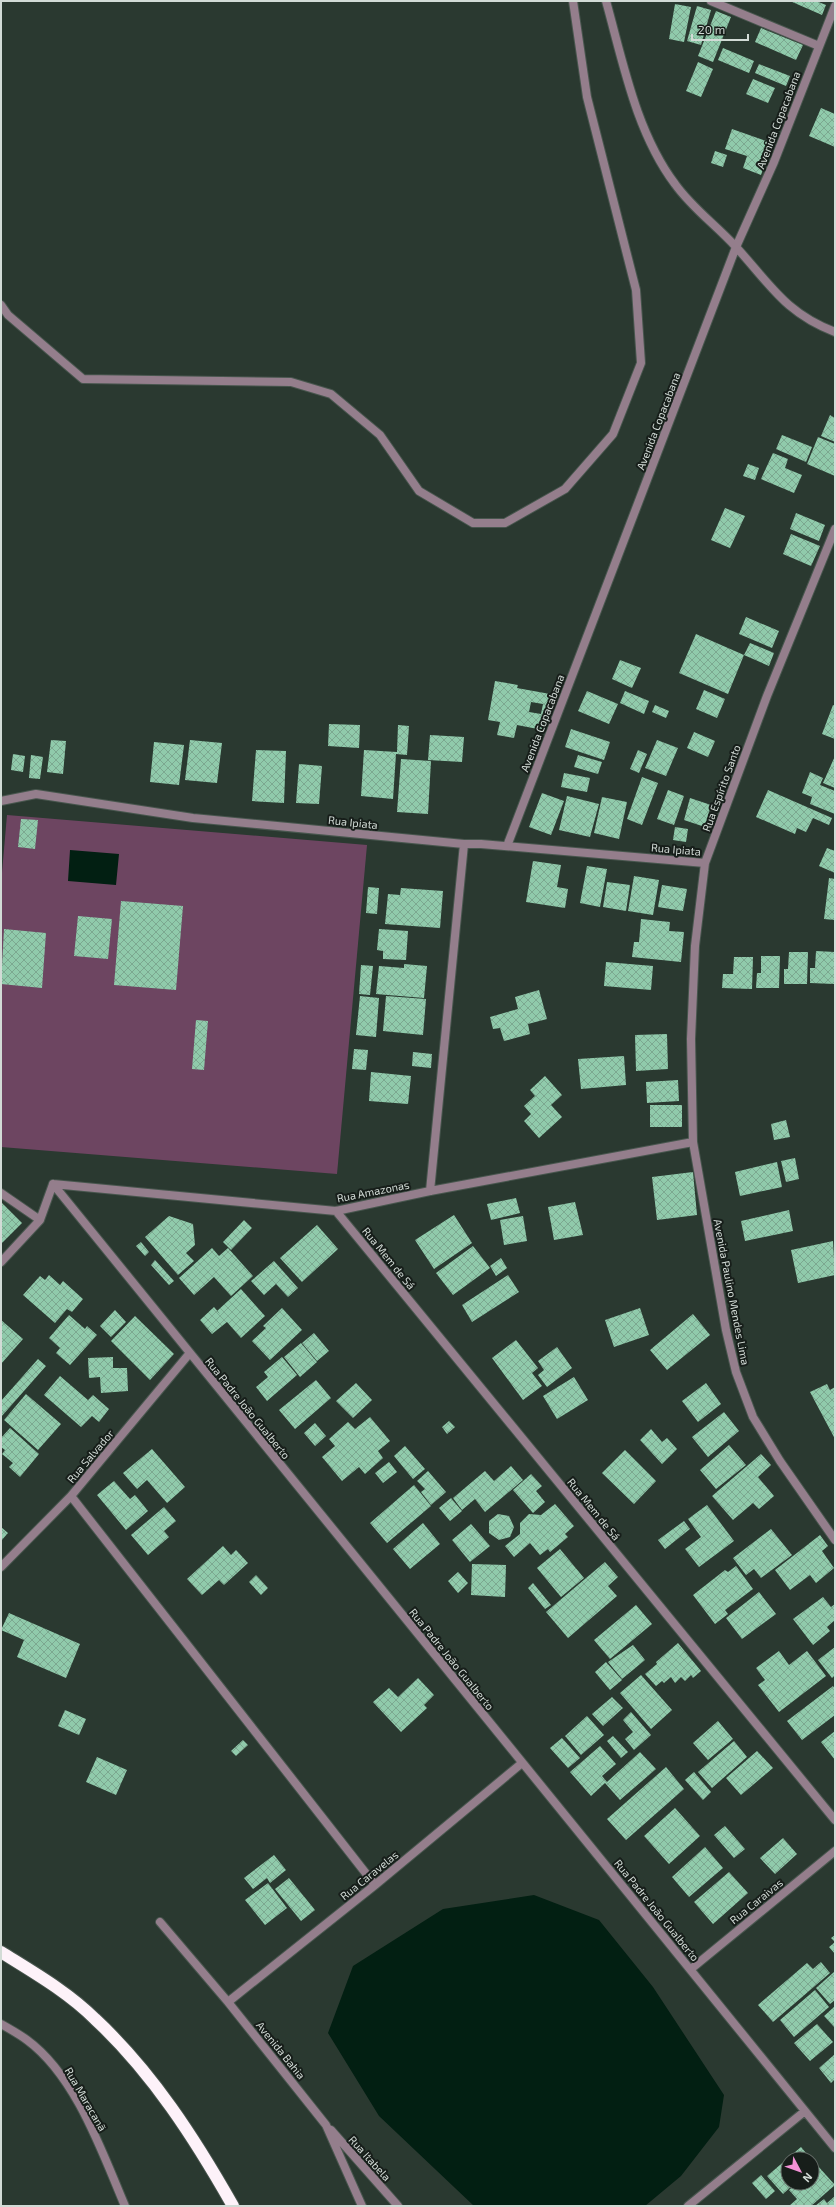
<svg xmlns="http://www.w3.org/2000/svg" width="836" height="2207" font-family="'Exo 2',sans-serif">
  <style>
    .garden { fill: #6d4561 }
    .water { fill: #021f12 }
    .building { fill: url(#building-cross-hatch); fill-rule: evenodd }
    .lines { fill: none; stroke-linecap: round; stroke-linejoin: round }
    .street-casing { stroke: #48564e; stroke-width: 10 }
    .highway-casing { stroke: #48564e; stroke-width: 14 }
    .street { stroke: #947e8c; stroke-width: 8 }
    .highway { stroke: #fdf2f9; stroke-width: 12 }
    .labels { text-anchor: middle; dominant-baseline: central; stroke-width: 4; stroke-linejoin: round; paint-order: stroke }
    .street-label { font-size: 11px; fill: #d2dbd6; stroke: #171e1a }
  </style>
  <defs>
    <pattern id="building-cross-hatch" width="8" height="8" patternUnits="userSpaceOnUse"><rect width="8" height="8" fill="#90caab"/><path d="M0 0l8 8M0 8l8-8" fill="none" stroke="#7ca890"/></pattern>
  </defs>
  <rect width="100%" height="100%" fill="#2a3930"/>
  <path class="garden" d="M7,815L367,845L337,1174L1,1147V884Z"/>
  <path class="water" d="M70,850L119,854L116,885L68,881Z
    M534,1895L599,1920L653,1987L724,2095L719,2127L681,2176L645,2206H474L379,2116L328,2033L353,1966L443,1909Z"/>
  <path class="building" d="M790,1H816L826,5L822,15Z
    M675,4L691,7L684,42L669,39Z
    M697,6L711,10L701,45L687,41Z
    M716,11L731,17L713,62L698,56Z
    M761,28L803,45L796,60L755,42Z
    M723,48L754,61L749,73L718,60Z
    M698,62L713,69L701,97L686,91Z
    M759,64L790,76L786,86L755,73Z
    M753,79L775,88L768,103L746,94Z
    M821,108L835,114V147L809,136Z
    M732,129L772,143L761,175L743,168L747,156L725,149Z
    M715,151L727,155L723,167L711,163Z
    M830,415L835,418V442L821,436Z
    M782,435L812,447L806,462L776,449Z
    M818,437L835,444V476L807,464Z
    M773,453L788,459L785,468L802,475L794,493L761,479Z
    M748,464L759,468L755,480L743,476Z
    M725,508L745,516L730,548L711,540Z
    M796,513L825,525L819,541L790,529Z
    M791,534L820,546L811,566L783,554Z
    M746,617L779,631L772,648L739,634Z
    M696,634L744,655L750,643L774,653L769,666L744,655L728,694L679,673Z
    M620,660L641,668L632,688L612,679Z
    M495,681L518,685L517,688L550,694L543,730L517,725L514,738L497,735L500,722L488,720ZM531,702L543,704L541,714L529,712Z
    M704,690L725,699L717,718L696,709Z
    M587,691L618,704L609,724L578,711Z
    M625,691L649,701L644,714L620,703Z
    M655,705L669,711L666,718L652,712Z
    M833,705H835V739L822,734Z
    M329,724L360,725L359,748L328,746Z
    M398,725L409,726L407,755L396,754L393,799L361,796L364,750L397,752Z
    M571,729L610,742L604,760L565,747Z
    M694,732L715,741L708,757L687,748Z
    M430,735L464,737L462,762L428,760Z
    M51,740L66,741L63,774L47,772Z
    M190,740L222,743L217,783L185,780Z
    M657,740L678,748L666,776L645,768Z
    M154,742L184,745L179,785L150,782Z
    M256,750L286,751L284,803L252,801Z
    M638,750L647,754L639,773L630,769Z
    M13,754L25,756L23,772L11,770Z
    M31,755L43,757L40,779L29,778Z
    M578,755L602,762L598,774L574,767Z
    M835,756V788L823,783Z
    M401,759L431,761L428,814L397,812Z
    M299,764L322,766L319,804L296,803Z
    M810,772L823,778L820,785L835,791V814L810,804L812,797L802,793Z
    M564,773L590,778L587,792L561,787Z
    M642,777L658,783L642,825L627,819Z
    M668,790L684,796L674,825L657,819Z
    M768,790L832,818L829,825L813,818L806,832L797,828L795,834L756,817Z
    M542,793L564,801L551,835L529,827Z
    M567,796L599,804L590,837L559,830Z
    M602,797L627,802L619,839L594,833Z
    M690,798L711,805L705,827L684,820Z
    M21,819L38,820L35,849L18,847Z
    M675,827L688,829L686,842L673,840Z
    M827,848L835,851V873L819,866Z
    M533,861L561,865L557,887L568,889L565,908L526,902Z
    M587,866L607,869L600,907L580,903Z
    M634,876L659,880L653,915L628,911Z
    M829,878L835,879V920L824,919Z
    M607,882L630,885L626,911L603,907Z
    M662,885L687,889L683,911L658,907Z
    M368,887L379,888L377,914L366,913Z
    M401,888L443,891L440,928L385,924L388,894L400,895Z
    M121,901L183,906L176,990L114,985Z
    M78,916L112,919L108,959L74,956Z
    M641,919L670,922L669,931L684,932L681,962L632,957L634,942H639Z
    M4,929L46,933L42,988L1,984Z
    M379,929L408,931L406,960L383,959V951L377,950Z
    M816,951L835,952L834,984L810,983V968H815Z
    M789,952H808L807,984H784V969H788Z
    M761,956H780L779,988H756L757,973H761Z
    M734,957H753L752,989L722,988L723,974H733Z
    M606,962L653,966L651,990L604,986Z
    M404,964L427,966L424,998L376,994L379,966L404,968Z
    M361,965L373,966L370,995L359,994Z
    M539,990L547,1019L528,1024L530,1034L504,1041L500,1028L493,1029L490,1017L518,1009L515,997Z
    M360,996L379,998L376,1037L356,1035Z
    M386,996L426,999L423,1035L383,1031Z
    M196,1020L208,1021L204,1070L192,1069Z
    M667,1034L668,1069L636,1071L635,1035Z
    M354,1049L368,1050L366,1070L352,1069Z
    M413,1052L432,1054L431,1068L412,1066Z
    M624,1056L626,1085L581,1089L578,1059Z
    M371,1072L411,1076L408,1104L369,1101Z
    M545,1076L562,1095L551,1105L562,1117L539,1138L524,1121L531,1114L524,1106L535,1096L530,1090Z
    M678,1080L679,1101L647,1103L646,1082Z
    M650,1105H682V1127H650Z
    M786,1120L790,1137L774,1140L771,1124Z
    M795,1158L799,1179L786,1182L781,1161Z
    M777,1162L782,1187L740,1196L735,1172Z
    M693,1172L697,1215L657,1220L652,1177Z
    M516,1198L520,1213L491,1220L487,1204Z
    M575,1202L583,1235L554,1240L548,1207Z
    M2,1203L22,1223L1,1244V1205Z
    M789,1210L793,1231L745,1241L741,1221Z
    M454,1215L472,1243L434,1269L415,1240Z
    M169,1216L193,1224L195,1245L186,1253L194,1261L178,1275L145,1237Z
    M523,1216L527,1241L504,1245L500,1220Z
    M244,1220L252,1228L231,1250L223,1242Z
    M317,1225L338,1249L302,1282L280,1258Z
    M833,1241L835,1275L798,1283L791,1250Z
    M141,1242L149,1252L145,1256L136,1246Z
    M473,1246L490,1268L453,1295L436,1273Z
    M212,1248L219,1256L228,1248L253,1276L231,1296L214,1277L194,1295L179,1278Z
    M501,1258L507,1268L496,1276L490,1266Z
    M155,1260L174,1281L169,1285L151,1265Z
    M274,1261L298,1288L288,1297L276,1284L264,1295L251,1281Z
    M49,1275L60,1285L63,1281L83,1299L72,1312L67,1309L55,1323L23,1295L40,1276L45,1280Z
    M508,1275L519,1292L472,1322L462,1305Z
    M241,1289L265,1316L241,1338L227,1322L212,1334L200,1320L214,1307L220,1314L217,1311Z
    M282,1308L302,1330L270,1360L252,1341L266,1328L263,1326Z
    M640,1308L649,1335L614,1347L605,1320Z
    M115,1310L126,1322L111,1337L100,1326Z
    M693,1314L710,1335L667,1370L650,1350Z
    M69,1315L85,1329L87,1326L97,1335L70,1365L56,1353L60,1348L49,1338Z
    M135,1316L174,1354L150,1380L111,1341Z
    M1,1320L23,1339L1,1364Z
    M314,1333L329,1351L317,1361L302,1343Z
    M516,1340L538,1368L532,1373L542,1386L523,1400L492,1358Z
    M301,1343L317,1362L300,1377L284,1357Z
    M557,1347L572,1368L547,1387L538,1375L544,1370L538,1361Z
    M113,1357V1368H127L128,1391L101,1393L100,1377L89,1378L88,1358Z
    M282,1357L297,1375L267,1401L256,1387L268,1377L264,1372Z
    M38,1359L46,1366L1,1417V1401Z
    M60,1376L88,1400L93,1395L109,1409L99,1422L92,1416L81,1427L44,1395Z
    M574,1377L588,1400L557,1419L543,1396Z
    M316,1380L331,1398L295,1429L279,1410Z
    M356,1383L372,1400L353,1418L336,1401Z
    M706,1383L721,1404L698,1422L682,1401Z
    M827,1384L830,1390L835,1387V1439L810,1392Z
    M26,1394L61,1424L38,1450L4,1420Z
    M724,1412L739,1431L708,1457L692,1437Z
    M370,1417L390,1441L378,1451L383,1458L365,1474L359,1467L342,1481L322,1457L335,1446L329,1439L348,1422L355,1429Z
    M449,1421L455,1427L447,1434L442,1427Z
    M315,1423L326,1436L315,1446L304,1433Z
    M10,1428L39,1454L20,1477L9,1467L13,1463L2,1454L5,1450L1,1447V1438Z
    M651,1429L662,1442L667,1438L677,1449L662,1464L640,1440Z
    M729,1445L746,1465L716,1489L700,1470Z
    M405,1446L425,1469L413,1479L394,1456Z
    M152,1449L185,1487L167,1503L147,1480L137,1489L123,1473Z
    M625,1450L656,1481L634,1504L602,1473Z
    M761,1454L771,1465L758,1477L774,1496L759,1509L753,1503L733,1520L712,1496Z
    M389,1462L397,1472L383,1483L375,1473Z
    M511,1466L523,1480L485,1512L475,1499L462,1510L453,1498L485,1471L494,1481Z
    M428,1471L446,1492L431,1505L421,1492L425,1489L417,1481Z
    M531,1474L542,1486L536,1491L545,1502L533,1513L513,1490Z
    M114,1481L130,1499L135,1495L148,1511L126,1530L97,1495Z
    M414,1485L431,1506L387,1543L370,1523Z
    M451,1498L462,1511L450,1521L439,1508Z
    M555,1504L574,1526L565,1534L568,1537L550,1552L548,1549L540,1555L530,1543L514,1557L505,1546L520,1534V1523L529,1514L541,1515Z
    M707,1505L734,1541L699,1567L685,1549L701,1537L688,1519Z
    M164,1507L176,1521L164,1531L169,1537L148,1555L131,1535Z
    M498,1514L509,1516L514,1527L510,1537L499,1540L489,1533V1521Z
    M684,1521L690,1529L665,1549L658,1540Z
    M423,1523L440,1544L410,1569L393,1549Z
    M471,1524L490,1546L470,1562L452,1540Z
    M1,1527L8,1533L1,1541Z
    M771,1529L792,1555L761,1578L754,1569L746,1575L733,1558Z
    M820,1535L828,1546L822,1551L834,1568L816,1583L810,1575L790,1590L775,1570Z
    M223,1546L231,1555L236,1550L248,1563L224,1585L219,1580L202,1595L187,1579Z
    M560,1549L584,1578L561,1597L537,1568Z
    M605,1562L618,1577L608,1586L617,1596L568,1638L546,1612Z
    M472,1564L506,1565L505,1597L471,1595Z
    M736,1566L753,1589L725,1610L728,1614L715,1624L693,1595L725,1570L728,1572Z
    M458,1572L468,1583L458,1593L448,1581Z
    M256,1575L268,1588L261,1595L249,1582Z
    M533,1583L551,1605L545,1609L528,1588Z
    M759,1592L776,1614L742,1639L726,1618Z
    M823,1597L831,1607L835,1604V1620L827,1627L830,1631L813,1645L793,1619Z
    M636,1605L652,1624L610,1659L594,1640Z
    M9,1613L80,1644L66,1678L17,1657L24,1640L1,1630Z
    M678,1643L701,1671L693,1678L691,1675L685,1681L681,1677L675,1683L671,1677L664,1683L662,1681L656,1686L645,1674L657,1664L656,1662Z
    M633,1645L645,1660L622,1679L608,1662Z
    M835,1647V1675L832,1678L818,1660Z
    M779,1651L789,1665L807,1651L826,1676L779,1712L758,1685L765,1680L756,1668Z
    M606,1662L622,1680L610,1690L595,1672Z
    M641,1675L672,1710L651,1729L620,1693Z
    M418,1678L434,1695L424,1705L427,1708L401,1732L373,1702L389,1688L398,1697Z
    M833,1686L835,1689V1715L802,1740L787,1721Z
    M612,1697L623,1708L603,1726L592,1714Z
    M65,1710L86,1719L79,1735L58,1726Z
    M631,1712L651,1735L634,1750L625,1739L633,1732L623,1720Z
    M587,1716L604,1735L581,1755L565,1736Z
    M718,1721L733,1739L708,1760L693,1743Z
    M835,1731V1760L821,1742Z
    M613,1736L628,1752L621,1758L607,1741Z
    M562,1738L580,1758L568,1768L550,1748Z
    M243,1740L248,1745L236,1756L231,1751Z
    M734,1741L747,1757L712,1788L698,1772Z
    M600,1746L616,1764L602,1776L607,1782L640,1752L656,1769L620,1800L605,1783L591,1796L570,1772Z
    M757,1751L773,1768L741,1795L726,1778Z
    M97,1757L127,1770L116,1795L86,1782Z
    M666,1767L684,1789L626,1840L607,1819Z
    M694,1772L711,1792L703,1800L685,1780Z
    M675,1808L700,1836L669,1864L644,1836Z
    M725,1826L745,1849L734,1858L714,1835Z
    M783,1838L797,1854L775,1874L760,1858Z
    M705,1847L723,1868L689,1897L672,1877Z
    M274,1855L286,1870L270,1883L267,1878L253,1889L244,1878Z
    M729,1872L748,1893L713,1924L694,1902Z
    M289,1878L315,1910L301,1921L275,1889Z
    M268,1883L287,1908L265,1925L245,1900Z
    M835,1935V1954L829,1947L835,1942L831,1938Z
    M821,1962L830,1973L773,2022L758,2005L807,1963L813,1969Z
    M834,1972L835,2000L830,2004L816,1988Z
    M815,1990L829,2007L794,2037L780,2020Z
    M835,2006V2028L824,2016Z
    M817,2024L833,2042L810,2061L794,2043Z
    M835,2054V2079L831,2083L819,2068Z
    M801,2147L811,2159H788V2183H795L783,2194L767,2176Z
    M817,2165L835,2185L811,2206H789L797,2199L789,2190L797,2183H812V2170Z
    M761,2175L775,2191L766,2199L752,2183Z
    M835,2196V2206H815L824,2199L827,2203Z"/>
  <g class="lines">
    <defs>
      <path id="street" d="M606,1C623,62 636,132 675,184C692,208 716,225 736,247C770,284 785,313 835,332
        M711,1L819,46
        M1,305L8,315L83,379L291,382L331,394L380,435L419,491L473,523H505L565,489L613,434L641,363L636,290L587,97L573,1
        M835,529L767,696L705,863L695,946L691,1039L693,1142L726,1330L736,1372L753,1417L780,1461L835,1540
        M1,801L36,794L193,818L464,844H481L705,863
        M507,846L736,247L774,162L835,6
        M53,1184L835,2148
        M53,1184L336,1211L430,1191L693,1142
        M430,1191L464,844
        M1,1193L40,1220
        M336,1211L835,1820
        M1,1262L40,1220L53,1184
        M71,1496L375,1885
        M1,1567L71,1496L189,1354
        M160,1922L228,2002L326,2125L362,2206
        M691,1969L835,1851
        M228,2002L375,1885L522,1763
        M1,2024C10,2029 19,2034 27,2040C76,2076 102,2152 125,2206
        M331,2130L398,2206
        M688,2206L805,2111"/>
      <path id="highway" d="M1,1952C33,1972 68,1992 95,2019C152,2072 195,2139 233,2206"/>
    </defs>
    <use href="#street" class="street-casing"/>
    <use href="#highway" class="highway-casing"/>
    <use href="#street" class="street"/>
    <use href="#highway" class="highway"/>
  </g>
  <g class="labels">
    <g class="street-label">
      <text transform="translate(778 120) rotate(-69)">Avenida Copacabana</text>
      <text transform="translate(658 421) rotate(-69)">Avenida Copacabana</text>
      <text transform="translate(542 723) rotate(-69)">Avenida Copacabana</text>
      <text transform="translate(721 788) rotate(-70)">Rua Espírito Santo</text>
      <text transform="translate(353 822) rotate(6)">Rua Ipiata</text>
      <text transform="translate(676 849) rotate(5)">Rua Ipiata</text>
      <text transform="translate(373 1191) rotate(-11)">Rua Amazonas</text>
      <text transform="translate(389 1258) rotate(51)">Rua Mem de Sá</text>
      <text transform="translate(732 1292) rotate(79)">Avenida Paulino Mendes Lima</text>
      <text transform="translate(248 1408) rotate(51)">Rua Padre João Gualberto</text>
      <text transform="translate(90 1456) rotate(-50)">Rua Salvador</text>
      <text transform="translate(594 1509) rotate(51)">Rua Mem de Sá</text>
      <text transform="translate(452 1659) rotate(51)">Rua Padre João Gualberto</text>
      <text transform="translate(369 1875) rotate(-39)">Rua Caravelas</text>
      <text transform="translate(756 1901) rotate(-39)">Rua Caraivas</text>
      <text transform="translate(657 1910) rotate(51)">Rua Padre João Gualberto</text>
      <text transform="translate(281 2050) rotate(51)">Avenida Bahia</text>
      <text transform="translate(86 2099) rotate(60)">Rua Maracanã</text>
      <text transform="translate(370 2158) rotate(48)">Rua Itabela</text>
    </g>
  </g>
  <rect width="836" height="2207" fill="none" stroke="#d2dbd6" stroke-width="4"/>
  <g transform="translate(800 2171) rotate(131)"><circle r="19" fill="#171e1a" stroke="#626a65"/>
  <path d="M0-3L7 15L0 10L-7 15Z" fill="#f391d6"/>
  <text y="-6" font-size="11" font-weight="bold" text-anchor="middle" fill="#d2dbd6">N</text>
  </g>
  <path d="M692 34v6h56v-6" fill="none" stroke="#d2dbd6" stroke-width="2"/>
  <text x="698" y="34" font-size="12" fill="#d2dbd6" stroke="#171e1a" stroke-width="3" paint-order="stroke">20 m</text>
</svg>
